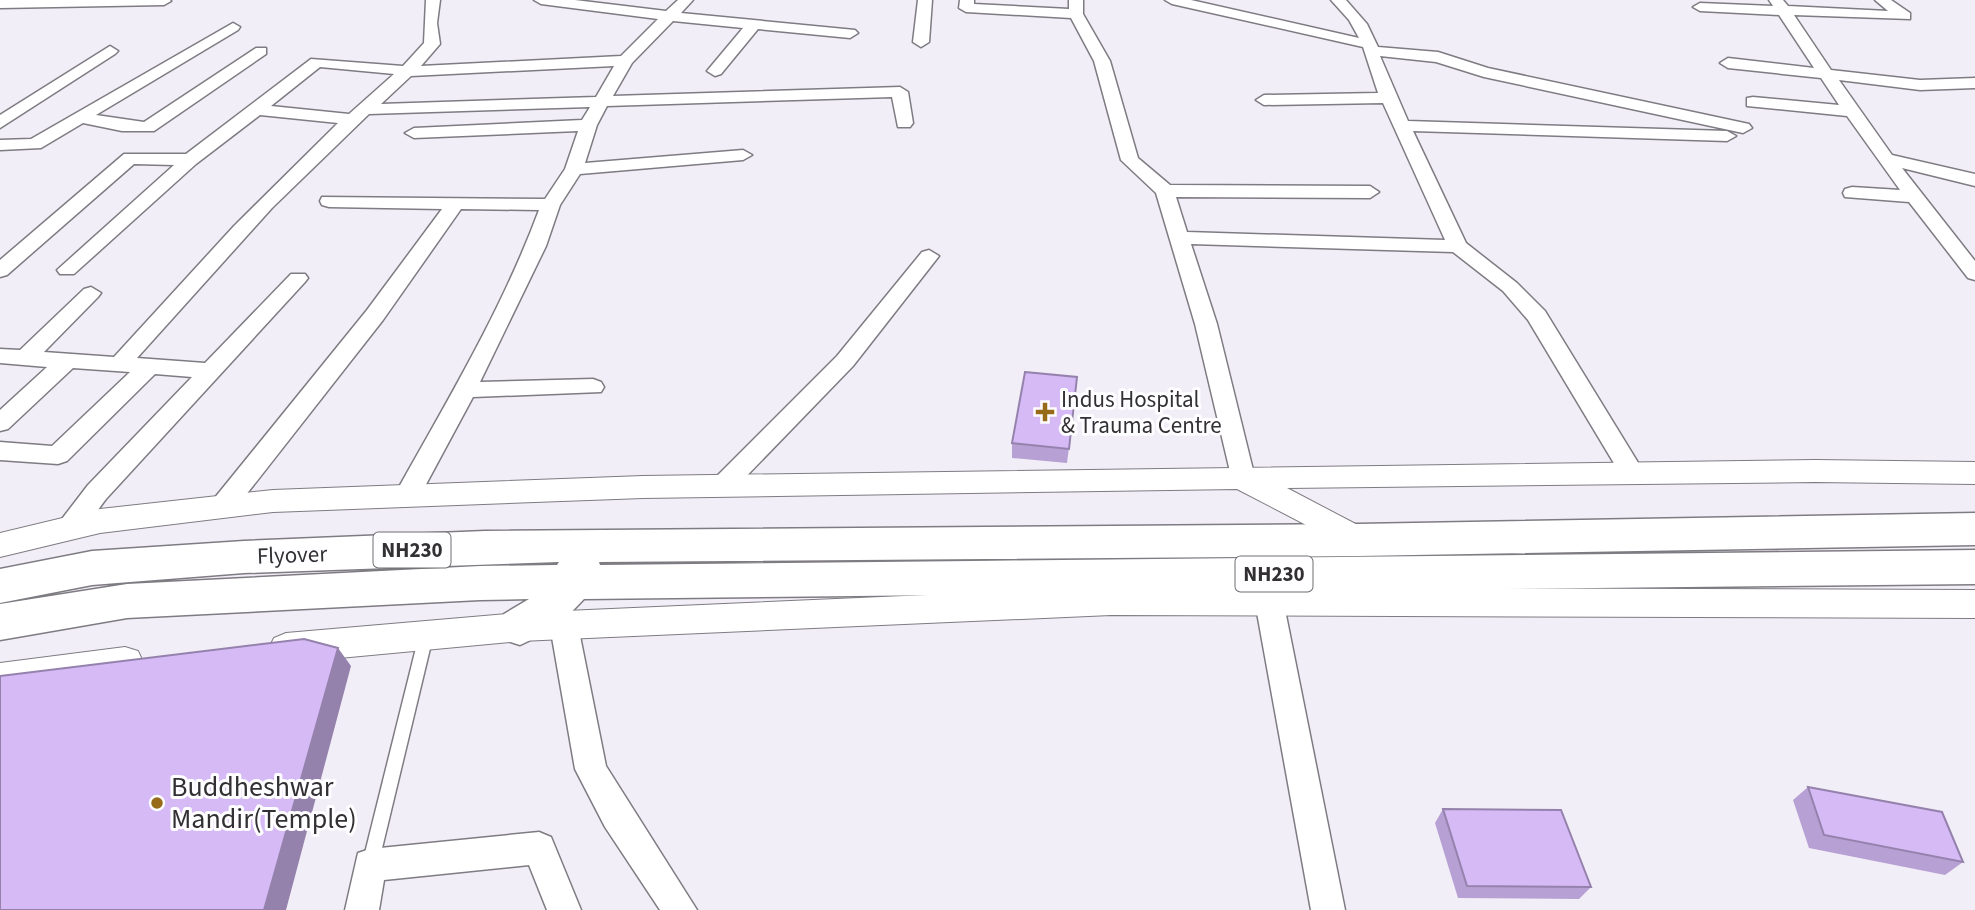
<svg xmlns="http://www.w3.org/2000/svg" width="1975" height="910" font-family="'Source Sans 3',sans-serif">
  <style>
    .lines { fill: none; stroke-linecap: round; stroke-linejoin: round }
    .service-casing { stroke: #7e7b82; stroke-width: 3 }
    .minor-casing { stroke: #7e7b82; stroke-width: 3 }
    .tertiary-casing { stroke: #7e7b82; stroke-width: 2 }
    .trunk-casing { stroke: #7e7b82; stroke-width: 3 }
    .service { fill: #fff; fill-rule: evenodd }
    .minor { fill: #fff; fill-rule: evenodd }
    .tertiary { fill: #fff; fill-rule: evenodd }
    .trunk { fill: #fff; fill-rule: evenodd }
    .wall { fill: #b7a0d4 }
    .shaded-wall { fill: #9582ac }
    .building { fill: #d5baf6; stroke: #9582ac; stroke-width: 2 }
    .poi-dot { fill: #966a18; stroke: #fefdff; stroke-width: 2.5 }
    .labels { text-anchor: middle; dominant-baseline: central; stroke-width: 6; stroke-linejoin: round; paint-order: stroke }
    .shield { fill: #fefdff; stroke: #6f6e70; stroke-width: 2 }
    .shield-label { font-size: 21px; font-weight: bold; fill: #323033 }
    .poi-label { font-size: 23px; fill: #323033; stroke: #fefdff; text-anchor: start }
    .street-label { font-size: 23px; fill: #323033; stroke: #fefdff }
    .near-poi-label { font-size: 28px; fill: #323033; stroke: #fefdff; text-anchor: start }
  </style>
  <rect width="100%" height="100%" fill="#f2eef7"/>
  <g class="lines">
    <defs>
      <path id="service" d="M426,630L431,632L433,636L378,865L376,871L370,873L364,871L362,865L419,636L421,632Z"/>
      <path id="minor" d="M0,0H170L171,1L164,5L0,8Z
        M426,0H440L437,23L440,44L421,66L621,56L658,19L541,4L534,0H575L666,11L678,0H693L681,13L855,30L858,33L850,38L758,29L721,74L715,76L707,71L743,28L673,21L632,63L613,96L900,87L908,92L913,123L910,127H898L892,97L607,106L597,125L585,163L743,150L752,155L743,160L580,174L560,205L546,246L480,382L593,379L601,382L604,387L601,392L473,397L416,503L407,505L398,503L394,496C446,403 502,310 539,210L461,209L383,320L231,514L222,517L213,514L209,507L213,500L367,310L442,209L329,207L322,205L320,201L322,197L545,199L565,169L578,131L414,138L405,133L414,128L582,120L590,107L369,114L272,208L137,358L205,363L291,274H305L308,278L305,282L106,499C94,514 81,542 59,535L55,528L88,485L192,377L155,374L67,461L58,464L0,460V442L52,446L130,372L73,368L8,429L0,431V410L47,367L0,363V349L20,350L84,289L91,287L101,293L98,297L44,352L114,357L234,226L338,123L260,115L196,164L74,274H60L57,270L174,165L134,164L7,275L0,277V260L124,154H186L311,59L403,66L424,43ZM614,66L596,97L381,104L411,76ZM320,67L394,74L349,114L271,106Z
        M918,0H932L929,42L921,47L913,42Z
        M960,0H974V4L1069,9V0H1083V14L1110,61L1138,158L1170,185L1370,186L1379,192L1370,198L1176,197L1187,232L1445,240L1383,103L1264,105L1256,100L1264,95L1378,93L1363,47L1172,4L1165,0H1191L1359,38L1349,20L1331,0H1346L1367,24L1378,47L1438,52L1488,68L1749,124L1752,128L1743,133L1484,77L1436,62L1380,56L1408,121L1727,131L1736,136L1727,141L1413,131L1466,243L1517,283L1545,311L1645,474L1642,480L1633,483L1624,480L1528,320L1503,291L1453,252L1191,244L1217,324L1255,478L1251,484L1242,487L1233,484L1195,324L1156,193L1121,160L1094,61L1071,18L966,12L959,8Z
        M1769,0H1783L1788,6L1888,11L1875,0H1891L1910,13V19L1794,15L1831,70L1920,80L1975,78V88L1920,90L1839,80L1892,155L1975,174V186L1902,168L1975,261V280L1968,278L1909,202L1845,197L1843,193L1845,189L1852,187L1900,190L1847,116L1747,106V98L1753,97L1839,105L1821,78L1728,68L1720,63L1728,58L1814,68L1779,15L1700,11L1693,7L1700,3L1773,6Z
        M233,23L240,27L238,30L96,115L144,122L256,48H266V54L154,131H122L83,123L41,148L0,150V140L31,139Z
        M110,46L118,51L115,54L0,128V115Z
        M929,250L939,256L853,366L731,492L722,495L713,492L709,486L713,480L837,356L922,252Z
        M1266,574L1276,577L1280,585L1345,910H1311L1252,585L1256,577Z
        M564,614L574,618L578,626L606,766L697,910H660L605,827L575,769L550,626L554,618Z
        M539,832L551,837L581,910H547L529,865L384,880L379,910H345L358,853L370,849Z"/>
      <path id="tertiary" d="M1815,460L1975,462V484L1815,482L1287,488L1369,531L1374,540L1369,549L1358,552L1237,489L643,498L273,512L100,533L0,557V533L100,509L273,490L643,476Z
        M1111,587L1975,590V618L1111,615L520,641L286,663L274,658L269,648L274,638L286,633L520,613Z
        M125,647L138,651L143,662L138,673L0,693V663Z"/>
      <path id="trunk" d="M1975,513V545L1358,556L599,562L600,565L1975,550V584L584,599L556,628L520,645L504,640L498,627L504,614L529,599L480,600L127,618L0,640V604L127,584L480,566L557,565L559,562L244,573L92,585L0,603V569L92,551L244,541L485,531L1358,524Z"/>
    </defs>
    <use href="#service" class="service-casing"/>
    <use href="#minor" class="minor-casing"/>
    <use href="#tertiary" class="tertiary-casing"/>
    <use href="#trunk" class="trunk-casing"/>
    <use href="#service" class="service"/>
    <use href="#minor" class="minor"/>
    <use href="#tertiary" class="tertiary"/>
    <use href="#trunk" class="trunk"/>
  </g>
  <path class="wall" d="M1076,392L1067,463L1012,458V443Z
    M1808,787L1963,862L1945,875L1809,848L1793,800Z
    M1443,809L1591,887L1579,899L1458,898L1435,823Z"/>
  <path class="shaded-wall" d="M338,648L351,666L286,910H264Z"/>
  <path class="building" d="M1025,372L1077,377L1069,449L1012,443Z
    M304,639L338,648L264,910H0V676Z
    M1808,787L1942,812L1963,862L1824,835Z
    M1443,809L1561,810L1591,887L1467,886Z"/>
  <g class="poi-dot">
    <path d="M1041.5 401.5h7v7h7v7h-7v7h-7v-7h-7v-7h7z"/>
    <circle cx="157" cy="803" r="7"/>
  </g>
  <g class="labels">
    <g class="shield">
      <rect x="373.5" y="532.5" width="77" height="35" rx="5"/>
      <rect x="1235.5" y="556.5" width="77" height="35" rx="5"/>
    </g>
    <g class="shield-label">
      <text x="412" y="550">NH230</text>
      <text x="1274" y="574">NH230</text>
    </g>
    <g class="poi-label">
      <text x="1061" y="399">Indus Hospital<tspan x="1061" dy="26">&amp; Trauma Centre</tspan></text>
    </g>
    <g class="street-label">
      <text transform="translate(292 555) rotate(-2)">Flyover</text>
    </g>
    <g class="near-poi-label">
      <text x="171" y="787">Buddheshwar<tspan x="171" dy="32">Mandir(Temple)</tspan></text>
    </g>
  </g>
</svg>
